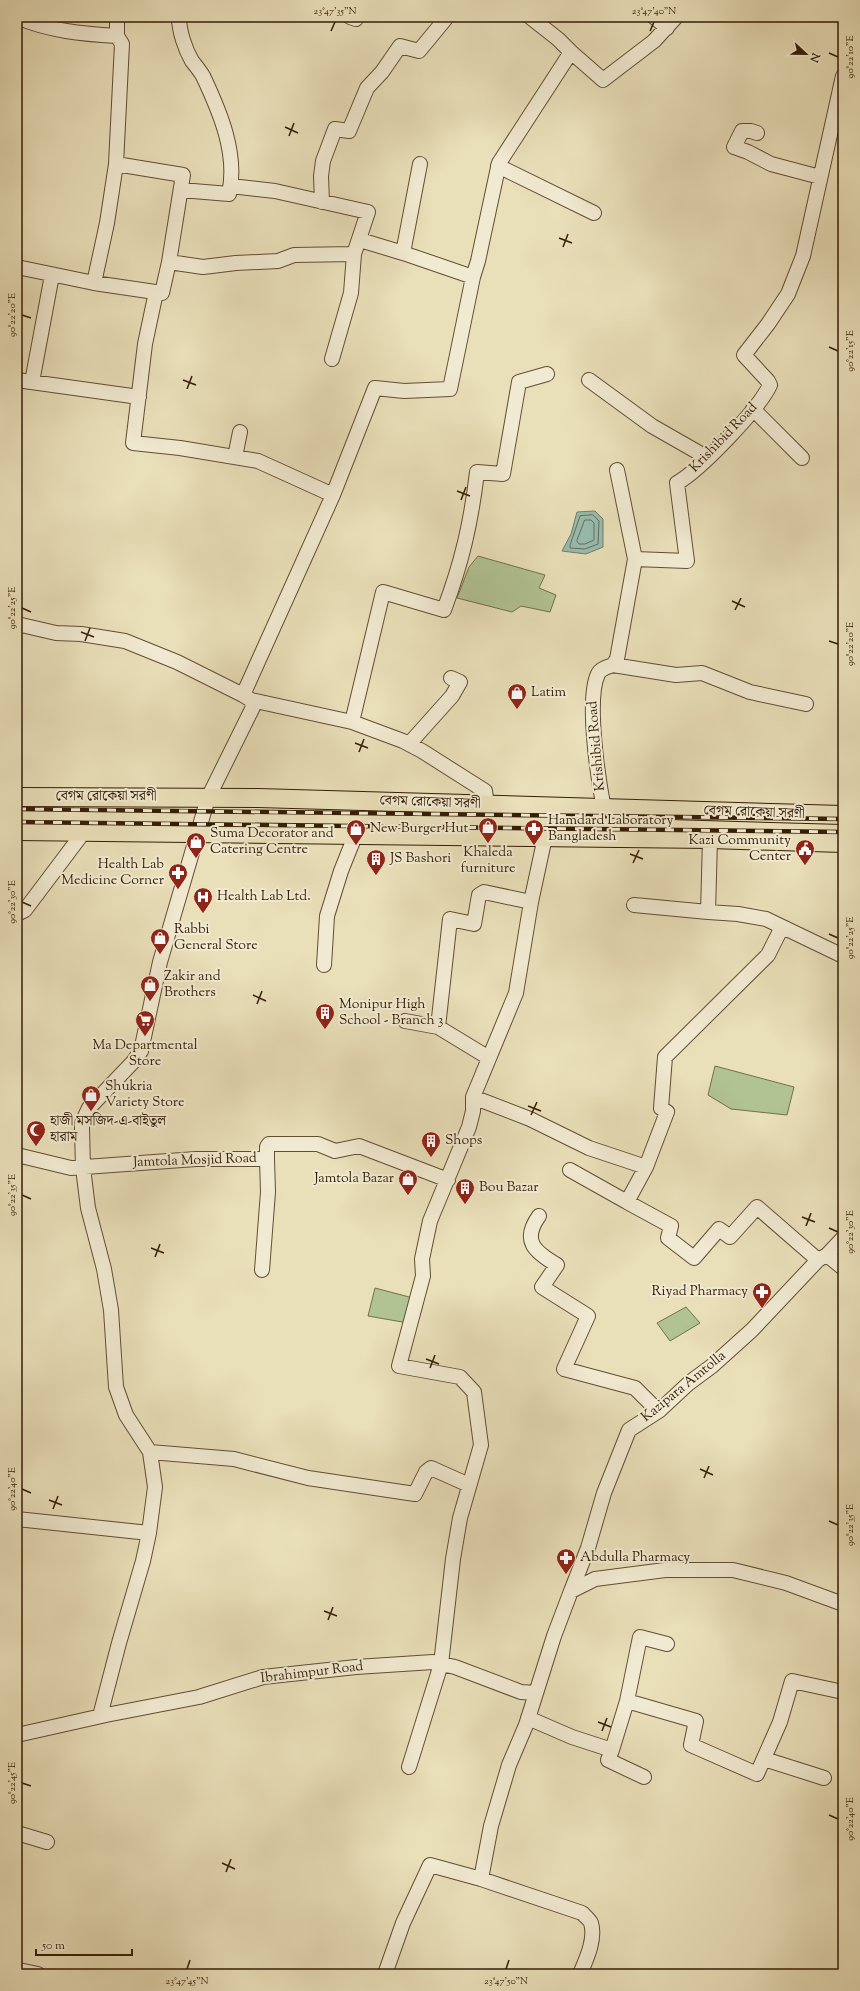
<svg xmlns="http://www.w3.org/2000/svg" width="860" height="1991" font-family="'Sorts Mill Goudy','Noto Serif Bengali',serif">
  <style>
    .green { fill: #b1c393; stroke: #72704c }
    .water { fill: #97bdaf; stroke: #6f7d6b }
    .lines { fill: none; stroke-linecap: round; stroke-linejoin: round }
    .shore { stroke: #666d5a; stroke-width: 1 }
    .minor-casing { stroke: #614e33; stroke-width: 16 }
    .major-casing { stroke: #341d06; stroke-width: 20 }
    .minor { stroke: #f1ead2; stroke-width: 14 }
    .major { stroke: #e9dfb9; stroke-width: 18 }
    .rail-casing { stroke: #341d06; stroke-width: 4.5 }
    .rail { stroke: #f1ead2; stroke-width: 3; stroke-dasharray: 9; stroke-linecap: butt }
    .ticks { fill: none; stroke: #341d06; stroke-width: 1.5 }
    .labels { text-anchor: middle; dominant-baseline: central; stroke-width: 4; stroke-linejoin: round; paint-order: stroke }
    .street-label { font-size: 14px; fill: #341d06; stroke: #f1ead2 }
    .poi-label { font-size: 14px; fill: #341d06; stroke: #f1ead2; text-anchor: start }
    .neatline { fill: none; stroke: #341d06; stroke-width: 1.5 }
    .ticks-label { font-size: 10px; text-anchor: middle; fill: #341d06 }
  </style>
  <rect width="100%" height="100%" fill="#e9dfb9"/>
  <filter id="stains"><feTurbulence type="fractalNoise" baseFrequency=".005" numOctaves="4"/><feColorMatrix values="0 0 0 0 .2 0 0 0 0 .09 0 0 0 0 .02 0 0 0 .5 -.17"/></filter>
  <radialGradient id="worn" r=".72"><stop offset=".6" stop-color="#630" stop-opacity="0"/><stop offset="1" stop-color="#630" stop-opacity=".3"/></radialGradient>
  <path class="green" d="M478,556L545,575L539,588L556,595L550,612L521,606L512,612L457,598L469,567Z
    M715,1066L794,1087L787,1115L731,1109L708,1095Z
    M375,1288L413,1298L408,1323L368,1316Z
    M686,1307L700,1323L670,1341L657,1323Z"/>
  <path class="water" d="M595,511L603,519V547L586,554L562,551L571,534L577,512Z"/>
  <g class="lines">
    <path class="shore" d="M593,515L599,521L598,544L585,549L570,548V545L580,516Z
      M585,520H591L594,523V540L585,544H579L577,541Z"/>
    <defs>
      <path id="minor" d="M17,17C49,31 83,34 117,36
        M179,17C179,31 185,49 192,61C196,66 200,71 203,76C220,112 238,154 229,194L181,190
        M350,17L356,19L357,17
        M530,17L558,39L571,52
        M654,17L667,28
        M757,133L751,131H742L734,147L748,152L771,164L820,177
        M116,164L183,175L169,262
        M498,166L594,213
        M231,186L275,191L368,212L354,254L351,293L332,359
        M322,202L321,176L323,161L335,129L349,131L367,88L382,72L400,46L419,51L447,17
        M360,240L403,253L473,277
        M403,253L420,164
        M17,267L94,283L162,293L169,262L203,267L236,263L278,261L294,255L354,254
        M94,283L107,223L116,164L122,44L117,36V17
        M156,292L145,344L133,443L180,448L258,461L333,495
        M17,380L139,397
        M589,380L652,426L708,458
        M32,382L52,275
        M753,409L802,458
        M235,457L240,432
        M617,470L635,559
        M17,624L56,633L81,634L125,641L177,662L243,695
        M613,665L676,675L702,673L750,692L806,704
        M251,700L352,722L403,741L422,751L485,791L487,805
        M352,722L383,592L444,610C462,562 471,523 477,472L503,474L519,382L547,374
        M409,744L452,696L460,682L451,678
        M604,809C598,779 586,699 598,674C601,668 608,667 613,665L617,659L635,559L687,561L677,483C700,470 759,409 770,385L768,381L744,355L768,324L788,294L803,256L843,76
        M634,905L708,912L710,839
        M708,912L738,914L766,919L843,956
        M17,914L25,910L83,833
        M782,927L768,955L665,1057L661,1108L667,1112L646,1167L627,1202L671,1226L668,1238L694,1258L719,1229L730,1237L757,1207L818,1260
        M324,965L327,916L341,871L355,836
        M405,1021L438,1027L489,1058
        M438,1027L450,919L474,924L479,895L484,892L531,902
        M473,1097L530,1119L589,1148L646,1167
        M17,1155L71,1168L196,1159H267V1147L269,1144H318L335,1151L359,1146L448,1180
        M570,1170L627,1202
        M539,1216C521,1241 535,1252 557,1265L542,1287L588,1316L564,1369L635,1388L658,1411
        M827,1255L843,1268
        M262,1270L268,1192L267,1159
        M150,1452L234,1459L308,1478L415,1494L426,1472L431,1468L469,1485
        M17,1519L149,1533
        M571,1591L588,1548L604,1493L629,1430L660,1410L689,1383L712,1366L752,1330L818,1260L827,1255L843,1238
        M627,1701L696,1721L691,1745L757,1774L780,1722L792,1681L843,1692
        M100,1716L119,1643L143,1561L149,1533L155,1487L150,1452L126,1415L116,1387L111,1310L104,1269L88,1208L83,1168L82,1128V1123L89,1108L133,1062L141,1051L160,962L208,798L253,707L251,700L243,695L333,495L375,388L404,391L450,389L473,277L478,261L499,163L571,52L603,80L654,41L676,17
        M528,1718L572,1737L612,1750L627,1701L640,1637L667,1644
        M17,1735L106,1715L199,1697L263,1677L356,1667L433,1662L455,1667L521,1692L536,1693
        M612,1750L608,1760L644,1777
        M764,1759L824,1778
        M409,1767L441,1664L453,1559L460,1518L481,1445L474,1392L460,1377L399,1366L423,1276L422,1259L430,1221L469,1127L473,1111V1097L516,993L531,902L545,837
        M17,1833L47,1842
        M481,1879L491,1826L509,1765L526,1725L554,1636L571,1591L595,1579L665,1570H733L786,1583L843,1604
        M17,1974L19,1970L38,1974
        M385,1974L403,1923L430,1865L481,1879L582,1913C585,1916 590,1920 591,1923C596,1939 586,1960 580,1974"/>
      <path id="major" d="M17,797L258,798L843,815
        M17,831L710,839L843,843"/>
    </defs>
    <use href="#minor" class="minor-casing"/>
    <use href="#major" class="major-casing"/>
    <use href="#minor" class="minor"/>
    <use href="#major" class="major"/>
    <defs>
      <path id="rail" d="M17,809L843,819
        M17,822L843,832"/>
    </defs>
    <use href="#rail" class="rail-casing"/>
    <use href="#rail" class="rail"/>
  </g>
  <path class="ticks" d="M331,31L335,22M650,31L654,22M829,53L838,57M285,127L298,133M289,136L294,123M559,238L572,243M563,247L568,234M22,315L31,318M829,347L838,351M183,380L196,385M187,389L192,376M457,491L470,496M461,500L466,487M732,601L745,607M22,608L31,612M735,610L741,598M81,632L94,637M85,641L90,628M829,641L838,644M355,743L368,748M359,752L364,739M630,854L643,859M633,863L639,850M22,902L31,906M829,934L838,938M253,995L266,1001M257,1004L262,991M528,1106L541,1111M531,1115L537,1102M22,1195L31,1199M802,1217L815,1222M806,1226L811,1213M829,1228L838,1232M151,1248L164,1253M155,1257L160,1244M426,1359L439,1364M430,1368L435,1355M700,1469L713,1475M704,1478L709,1466M22,1489L31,1493M49,1500L62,1505M53,1509L58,1496M829,1521L838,1525M324,1611L337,1616M328,1620L333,1607M598,1722L611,1727M602,1731L607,1718M22,1783L31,1786M829,1815L838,1819M222,1863L235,1869M226,1872L231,1859M187,1969L190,1960M506,1969L509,1960"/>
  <defs>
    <symbol id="shop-pin" viewBox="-11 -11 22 30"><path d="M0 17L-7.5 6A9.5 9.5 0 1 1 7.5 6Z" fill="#8f2418" stroke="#f1ead2"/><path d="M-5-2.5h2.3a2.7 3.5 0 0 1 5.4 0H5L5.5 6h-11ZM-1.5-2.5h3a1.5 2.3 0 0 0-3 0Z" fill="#fff"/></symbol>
    <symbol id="pharmacy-pin" viewBox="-11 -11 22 30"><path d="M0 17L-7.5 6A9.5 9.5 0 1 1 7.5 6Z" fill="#8f2418" stroke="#f1ead2"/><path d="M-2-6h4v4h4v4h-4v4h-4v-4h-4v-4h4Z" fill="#fff"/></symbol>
    <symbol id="civic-pin" viewBox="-11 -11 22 30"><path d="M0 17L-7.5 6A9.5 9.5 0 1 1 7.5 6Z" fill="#8f2418" stroke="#f1ead2"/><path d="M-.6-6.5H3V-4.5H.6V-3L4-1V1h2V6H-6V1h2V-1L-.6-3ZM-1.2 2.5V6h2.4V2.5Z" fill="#fff"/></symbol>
    <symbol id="building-pin" viewBox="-11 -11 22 30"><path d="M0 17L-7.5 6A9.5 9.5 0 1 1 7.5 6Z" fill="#8f2418" stroke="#f1ead2"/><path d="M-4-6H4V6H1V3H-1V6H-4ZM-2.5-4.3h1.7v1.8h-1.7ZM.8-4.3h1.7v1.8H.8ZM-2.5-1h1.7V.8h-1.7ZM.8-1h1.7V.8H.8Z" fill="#fff"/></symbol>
    <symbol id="hospital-pin" viewBox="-11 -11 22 30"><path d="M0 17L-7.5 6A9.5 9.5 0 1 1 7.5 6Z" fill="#8f2418" stroke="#f1ead2"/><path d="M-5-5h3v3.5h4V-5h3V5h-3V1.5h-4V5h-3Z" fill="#fff"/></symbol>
    <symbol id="supermarket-pin" viewBox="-11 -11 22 30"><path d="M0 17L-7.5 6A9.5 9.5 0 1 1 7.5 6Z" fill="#8f2418" stroke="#f1ead2"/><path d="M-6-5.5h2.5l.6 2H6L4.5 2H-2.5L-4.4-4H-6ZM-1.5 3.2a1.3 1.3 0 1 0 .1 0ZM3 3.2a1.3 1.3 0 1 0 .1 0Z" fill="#fff"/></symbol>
    <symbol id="mosque-pin" viewBox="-11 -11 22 30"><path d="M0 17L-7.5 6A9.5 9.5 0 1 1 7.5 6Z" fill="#8f2418" stroke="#f1ead2"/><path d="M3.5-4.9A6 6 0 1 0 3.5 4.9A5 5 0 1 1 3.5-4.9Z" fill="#fff"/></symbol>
  </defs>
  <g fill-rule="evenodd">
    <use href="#shop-pin" x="506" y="682" width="22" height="30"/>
    <use href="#shop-pin" x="477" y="816" width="22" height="30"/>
    <use href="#shop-pin" x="345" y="818" width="22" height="30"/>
    <use href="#pharmacy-pin" x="523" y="818" width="22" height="30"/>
    <use href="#shop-pin" x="185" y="831" width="22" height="30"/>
    <use href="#civic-pin" x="794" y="838" width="22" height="30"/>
    <use href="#building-pin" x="365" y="848" width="22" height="30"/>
    <use href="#pharmacy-pin" x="167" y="862" width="22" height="30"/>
    <use href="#hospital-pin" x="192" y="886" width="22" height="30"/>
    <use href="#shop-pin" x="149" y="927" width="22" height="30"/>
    <use href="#shop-pin" x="139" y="974" width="22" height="30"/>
    <use href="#building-pin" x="314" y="1002" width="22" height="30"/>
    <use href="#supermarket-pin" x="134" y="1009" width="22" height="30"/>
    <use href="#shop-pin" x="80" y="1084" width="22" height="30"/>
    <use href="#mosque-pin" x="25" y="1119" width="22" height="30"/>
    <use href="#building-pin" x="420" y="1130" width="22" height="30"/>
    <use href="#shop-pin" x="397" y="1168" width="22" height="30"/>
    <use href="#building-pin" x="454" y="1177" width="22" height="30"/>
    <use href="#pharmacy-pin" x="751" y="1281" width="22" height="30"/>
    <use href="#pharmacy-pin" x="555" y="1547" width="22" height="30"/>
  </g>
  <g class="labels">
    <g class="street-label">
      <text transform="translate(724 438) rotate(-46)">Krishibid Road</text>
      <text transform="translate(597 746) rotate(-95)">Krishibid Road</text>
      <text x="106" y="797">বেগম রোকেয়া সরণী</text>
      <text transform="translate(430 803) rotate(2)">বেগম রোকেয়া সরণী</text>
      <text transform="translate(754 813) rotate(2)">বেগম রোকেয়া সরণী</text>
      <text transform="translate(195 1161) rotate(-2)">Jamtola Mosjid Road</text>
      <text transform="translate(684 1387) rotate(-39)">Kazipara Amtolla</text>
      <text transform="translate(312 1673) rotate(-7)">Ibrahimpur Road</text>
    </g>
    <g class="poi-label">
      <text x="531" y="693">Latim</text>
      <text x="548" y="821">Hamdard Laboratory<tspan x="548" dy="16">Bangladesh</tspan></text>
      <text x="370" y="829">New Burger Hut</text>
      <text x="210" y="834">Suma Decorator and<tspan x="210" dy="16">Catering Centre</tspan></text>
      <text x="791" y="841" text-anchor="end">Kazi Community<tspan x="791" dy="16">Center</tspan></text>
      <text x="488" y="853" text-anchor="middle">Khaleda<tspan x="488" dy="16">furniture</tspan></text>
      <text x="390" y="859">JS Bashori</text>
      <text x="164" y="865" text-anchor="end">Health Lab<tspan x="164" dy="16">Medicine Corner</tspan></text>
      <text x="217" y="897">Health Lab Ltd.</text>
      <text x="174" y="930">Rabbi<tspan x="174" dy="16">General Store</tspan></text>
      <text x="164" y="977">Zakir and<tspan x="164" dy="16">Brothers</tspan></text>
      <text x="339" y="1005">Monipur High<tspan x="339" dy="16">School - Branch 3</tspan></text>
      <text x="145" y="1046" text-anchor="middle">Ma Departmental<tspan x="145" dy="16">Store</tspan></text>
      <text x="105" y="1087">Shukria<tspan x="105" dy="16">Variety Store</tspan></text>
      <text x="50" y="1122">হাজী মসজিদ-এ-বাইতুল<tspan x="50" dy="16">হারাম</tspan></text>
      <text x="445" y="1141">Shops</text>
      <text x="394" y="1179" text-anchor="end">Jamtola Bazar</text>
      <text x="479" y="1188">Bou Bazar</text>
      <text x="748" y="1292" text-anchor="end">Riyad Pharmacy</text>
      <text x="580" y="1558">Abdulla Pharmacy</text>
    </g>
  </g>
  <rect width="860" height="1991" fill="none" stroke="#e9dfb9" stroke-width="44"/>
  <g transform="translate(806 54) rotate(112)" stroke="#f1ead2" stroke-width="3" paint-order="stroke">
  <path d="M0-3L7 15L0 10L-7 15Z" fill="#341d06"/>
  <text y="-6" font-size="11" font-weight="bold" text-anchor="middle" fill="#341d06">N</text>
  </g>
  <path d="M36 1949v6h96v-6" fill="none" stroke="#341d06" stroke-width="2"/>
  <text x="42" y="1949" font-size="12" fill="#341d06" stroke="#f1ead2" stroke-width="3" paint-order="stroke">50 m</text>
  <rect x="22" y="22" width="816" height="1947" class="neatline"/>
  <g class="ticks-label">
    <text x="335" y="14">23°47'35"N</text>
    <text x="654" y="14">23°47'40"N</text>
    <text transform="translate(849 57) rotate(-90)" y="4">90°22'10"E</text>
    <text transform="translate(11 315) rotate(-90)" y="4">90°22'20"E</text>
    <text transform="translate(849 351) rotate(-90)" y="4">90°22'15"E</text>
    <text transform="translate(11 608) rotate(-90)" y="4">90°22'25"E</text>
    <text transform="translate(849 644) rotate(-90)" y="4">90°22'20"E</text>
    <text transform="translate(11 902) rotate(-90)" y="4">90°22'30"E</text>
    <text transform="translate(849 938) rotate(-90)" y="4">90°22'25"E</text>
    <text transform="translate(11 1195) rotate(-90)" y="4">90°22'35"E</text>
    <text transform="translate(849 1232) rotate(-90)" y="4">90°22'30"E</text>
    <text transform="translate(11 1489) rotate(-90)" y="4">90°22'40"E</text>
    <text transform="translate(849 1525) rotate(-90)" y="4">90°22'35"E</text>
    <text transform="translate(11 1783) rotate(-90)" y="4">90°22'45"E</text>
    <text transform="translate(849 1819) rotate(-90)" y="4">90°22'40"E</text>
    <text x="187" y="1984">23°47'45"N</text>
    <text x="506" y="1984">23°47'50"N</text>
  </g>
  <rect width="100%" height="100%" filter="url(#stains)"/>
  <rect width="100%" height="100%" fill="url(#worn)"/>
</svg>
